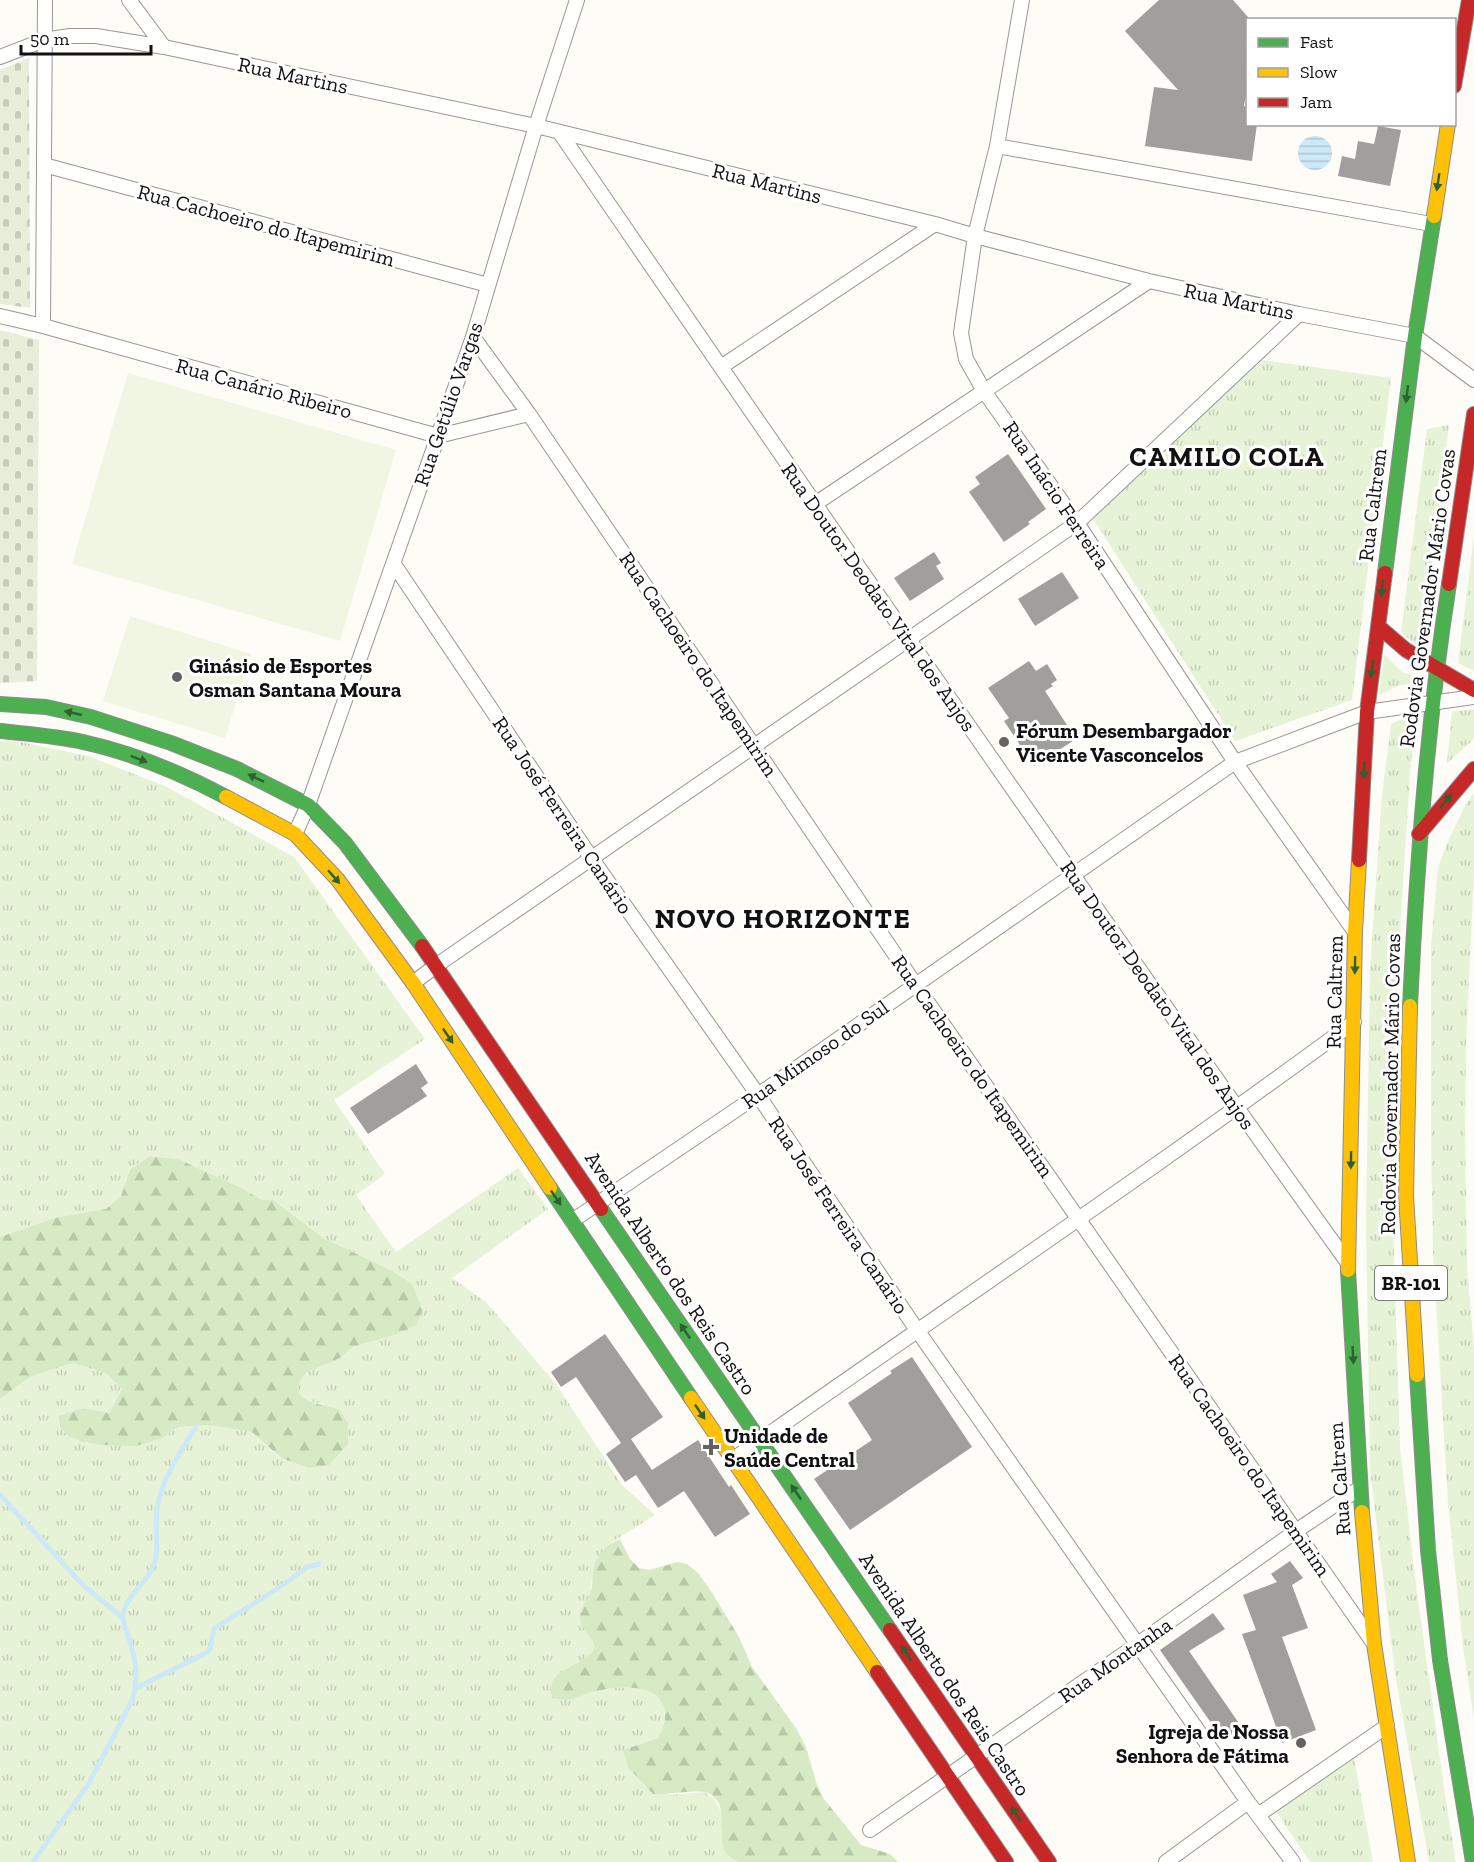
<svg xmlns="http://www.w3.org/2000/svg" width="1474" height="1862" font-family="'Zilla Slab',serif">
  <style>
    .grass { fill: url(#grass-tufts) }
    .forest { fill: url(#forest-firs) }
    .cemetery { fill: url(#cemetery-stones) }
    .pitch { fill: #f0f6e1 }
    .water { fill: url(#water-rules) }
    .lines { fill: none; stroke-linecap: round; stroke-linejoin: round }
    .stream { stroke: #cde8f7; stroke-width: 5 }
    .building { fill: #a19f9c }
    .street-casing { stroke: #979795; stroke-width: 16 }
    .fast-casing { stroke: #8e8d8b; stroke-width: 16 }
    .slow-casing { stroke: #8e8d8b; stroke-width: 16 }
    .jam-casing { stroke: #8e8d8b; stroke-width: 16 }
    .street { stroke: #fffffe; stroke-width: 14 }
    .fast { stroke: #4caf50; stroke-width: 14 }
    .slow { stroke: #ffc107; stroke-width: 14 }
    .jam { stroke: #c62828; stroke-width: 14 }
    .oneway { fill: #2e6030 }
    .poi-dot { fill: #646362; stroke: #fff; stroke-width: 2 }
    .labels { text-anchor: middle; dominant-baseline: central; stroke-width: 6; stroke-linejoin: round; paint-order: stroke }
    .shield { fill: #fff; stroke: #585858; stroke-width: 1.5 }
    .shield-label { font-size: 20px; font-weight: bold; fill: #111 }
    .street-label { font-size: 21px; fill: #111; stroke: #fff }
    .poi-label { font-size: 21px; font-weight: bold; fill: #111; stroke: #fff; text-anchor: start }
    .district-label { font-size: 27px; font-weight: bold; letter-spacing: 1.5px; fill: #111; stroke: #fff }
  </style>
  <defs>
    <pattern id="grass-tufts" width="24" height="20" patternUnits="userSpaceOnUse" patternTransform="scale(1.5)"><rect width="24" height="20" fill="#e7f3d7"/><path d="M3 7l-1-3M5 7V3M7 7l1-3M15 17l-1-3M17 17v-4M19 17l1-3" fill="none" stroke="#c5cfb8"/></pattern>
    <pattern id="forest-firs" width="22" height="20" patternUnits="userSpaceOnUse" patternTransform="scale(1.5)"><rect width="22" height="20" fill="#d8eac5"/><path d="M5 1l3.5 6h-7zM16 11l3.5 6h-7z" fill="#b8c8a8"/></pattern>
    <pattern id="cemetery-stones" width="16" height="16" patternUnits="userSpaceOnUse" patternTransform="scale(1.5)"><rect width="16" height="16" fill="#e9eedb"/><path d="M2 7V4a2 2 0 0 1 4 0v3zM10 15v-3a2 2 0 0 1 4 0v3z" fill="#c7cbbb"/></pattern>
    <pattern id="water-rules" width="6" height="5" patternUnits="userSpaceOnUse" patternTransform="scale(1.5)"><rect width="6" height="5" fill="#cde8f7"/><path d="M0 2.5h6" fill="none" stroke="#afc6d3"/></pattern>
  </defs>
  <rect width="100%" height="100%" fill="#fdfcf7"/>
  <path class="grass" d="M1263,360L1391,378L1352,700L1235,741L1092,517Z
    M1449,425L1422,645L1417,646L1401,632L1427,429Z
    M1474,535V671L1458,663Z
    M1384,654L1402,672L1418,678V682L1398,686L1379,695Z
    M1474,709V739L1447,763L1452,712Z
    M1402,719H1412L1417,723L1411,760L1401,914L1394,1076L1393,1222L1400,1447L1415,1577L1446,1802L1456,1862H1429L1395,1674L1370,1470L1366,1222L1370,970L1382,795L1391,724Z
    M0,741L21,742L88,756L165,786L294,857L425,1039L334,1100L385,1174L356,1195L396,1252L518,1168L548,1209L452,1278L486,1302L556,1384L622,1485L655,1515L612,1542L592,1578L590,1593L593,1639L595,1647C586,1668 543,1667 552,1698C572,1695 628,1683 645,1689C669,1696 668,1720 658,1738L623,1750L669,1795L704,1792L715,1800L722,1814L721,1835L729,1857L737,1862H0V1399L32,1376L73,1363L106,1373L122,1389L109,1413L83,1408L58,1416L60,1427L68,1436L82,1442L102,1445L163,1438L179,1427L210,1425L252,1432L281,1459L325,1404C314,1403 304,1401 298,1391L300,1381L307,1372L339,1358L353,1347L397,1334L417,1325L343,1249L325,1239L273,1200H262L242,1188L178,1159L150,1156L130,1168L121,1196L106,1209L54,1218L0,1237Z
    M1474,793V875L1466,1042L1465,1130L1467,1267L1474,1348V1720L1463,1646L1448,1502L1433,1252L1431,1137V946L1438,867L1449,839L1467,802Z
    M1354,1758L1373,1862H1310L1275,1810Z"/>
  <path class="forest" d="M150,1156L178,1159L242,1188L262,1200H273L325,1239L392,1271L412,1284L422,1309L417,1325L397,1334L353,1347L340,1358L307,1372L300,1381L298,1391C306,1405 325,1404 340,1410L348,1424V1444L329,1465L309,1468L281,1458L252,1432L210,1425L179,1427L163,1438L136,1446L102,1445L82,1442L68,1436L60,1427L58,1416L83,1408L109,1413L122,1389L106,1373L73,1363L32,1376L0,1399V1237L54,1218L106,1209L121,1196L130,1169Z
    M620,1539L630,1559L639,1568L649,1570L678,1562L687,1564L698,1573L709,1588L739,1637L752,1667L796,1728L806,1747L817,1785L824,1799L861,1845L890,1854L898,1862H737C732,1858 726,1855 724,1849C716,1832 732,1799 704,1792C693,1790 666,1795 653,1794L628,1767L623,1750L658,1738C664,1727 668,1715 662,1703C652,1682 613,1687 593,1692C584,1694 575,1699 566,1700C561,1700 557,1699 552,1698C543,1666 586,1668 595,1647C592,1636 581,1630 580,1619C579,1609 587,1601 590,1593C593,1587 592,1581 593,1574C594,1557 604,1546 620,1539Z"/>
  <path class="cemetery" d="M29,58L30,308L0,304V70Z
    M0,330L39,340L37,681L0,683Z"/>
  <path class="pitch" d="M128,373L396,450L340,641L72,564Z
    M130,616L251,654L225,738L103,701Z"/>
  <path class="water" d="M1298 153a17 17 0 1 1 34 0a17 17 0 1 1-34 0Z"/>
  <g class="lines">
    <path class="stream" d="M0,1495L84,1586L123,1618
      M136,1688L208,1652C213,1644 211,1636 215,1628L283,1585L307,1567L319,1564
      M33,1862L89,1783L132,1701C139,1678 136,1660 129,1638C127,1631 122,1623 123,1616C125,1597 144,1585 152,1569C161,1552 154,1529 157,1510C161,1480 180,1452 196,1427"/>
  </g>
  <path class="building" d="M1159,0H1233L1248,17V84L1244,106L1248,107V124H1257L1252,161L1145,146L1154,87L1178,90L1125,31Z
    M1378,126L1401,130L1390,186L1338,176L1342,156L1355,159L1358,141L1374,144Z
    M1008,454L1046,509L1028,522L1030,524L1004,542L969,492L980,484L975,477Z
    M934,552L941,563L936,566L944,579L910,601L894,578Z
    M1062,572L1079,598L1035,626L1018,599Z
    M1029,661L1036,671L1047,664L1057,680L1051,684L1053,686L1045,691L1076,739L1034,766L1004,721L1009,718L988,688Z
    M416,1064L428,1083L421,1088L427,1096L368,1134L350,1108Z
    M605,1334L663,1417L631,1439L652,1470L698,1440L729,1487L731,1485L750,1514L715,1537L684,1491L658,1508L636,1475L625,1482L606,1454L621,1443L576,1377L561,1387L551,1372Z
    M912,1357L972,1447L850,1530L814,1479L872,1440L848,1403L892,1373L890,1371Z
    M1290,1561L1303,1578L1292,1585L1308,1628L1282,1637L1316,1730L1282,1743L1242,1634L1256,1630L1243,1595L1277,1582L1271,1574Z
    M1213,1613L1225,1629L1189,1651L1243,1729L1223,1740L1160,1650Z"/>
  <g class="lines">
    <defs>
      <path id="street" d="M129,0L164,47
        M1022,0L997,146L975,236L961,333L966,359L984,391L1077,523L1235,762L1355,932
        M0,57L44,40L70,36H96L164,47L536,126L935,224L975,236L1149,281L1299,314L1415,336L1474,380
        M560,133C820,512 1080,890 1348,1263
        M997,146L1431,224
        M44,165L488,285
        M0,316L43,326L438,436L529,414
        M43,326L45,0
        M473,337L529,414L915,984L1372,1641
        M721,367L935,224
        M815,504L1149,281
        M393,563L592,859L758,1095L917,1330L1248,1802L1293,1862
        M295,834L308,805L473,337L536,126L577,0
        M413,983L437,965L1077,523L1299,314
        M572,1221L758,1095L1235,762L1367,712L1474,697
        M732,1460C939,1314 1150,1173 1354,1022
        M1258,1815L1387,1726
        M870,1830L1138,1644L1296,1531L1360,1488
        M1166,1862L1248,1802"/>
      <path id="fast" d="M1385,573L1415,336L1434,216
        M0,704L46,707L91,717L171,743L237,769L308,805L345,843L422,946
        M0,731C27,734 56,736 83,742C133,753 181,773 226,797
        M1410,1006C1417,864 1427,724 1449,584
        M550,1188L691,1398
        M601,1209L890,1630
        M1348,1270L1362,1512
        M1417,1375L1428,1550L1440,1660L1473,1862"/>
      <path id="slow" d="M1434,216L1448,124
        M226,797L295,834L338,880L413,983L550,1188
        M1410,1006L1406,1196L1417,1375
        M1348,1270L1355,932L1359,860
        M691,1398L877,1672
        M1362,1512L1374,1644L1408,1862"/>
      <path id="jam" d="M1454,86L1469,0
        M1449,584L1474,414
        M1378,626L1406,650L1474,690
        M1419,834L1474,769
        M1359,860L1367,712L1385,573
        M422,946L601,1209
        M890,1630L1049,1862
        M877,1672L1006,1862"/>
    </defs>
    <use href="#street" class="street-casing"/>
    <use href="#fast" class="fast-casing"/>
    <use href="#slow" class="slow-casing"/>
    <use href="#jam" class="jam-casing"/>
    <use href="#street" class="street"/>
    <use href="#fast" class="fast"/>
    <use href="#slow" class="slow"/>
    <use href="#jam" class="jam"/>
  </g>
  <defs><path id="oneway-solid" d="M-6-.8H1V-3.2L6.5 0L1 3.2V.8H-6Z" transform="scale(1.5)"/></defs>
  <g class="oneway">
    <use href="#oneway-solid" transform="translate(1438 182) rotate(99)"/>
    <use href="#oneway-solid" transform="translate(1407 394) rotate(97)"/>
    <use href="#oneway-solid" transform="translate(1382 588) rotate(97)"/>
    <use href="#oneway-solid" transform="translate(1372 669) rotate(97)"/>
    <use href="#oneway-solid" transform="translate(73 713) rotate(-167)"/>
    <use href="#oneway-solid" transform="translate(139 759) rotate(21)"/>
    <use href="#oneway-solid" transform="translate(1364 770) rotate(93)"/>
    <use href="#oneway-solid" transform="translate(256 778) rotate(-154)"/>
    <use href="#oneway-solid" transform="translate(1446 801) rotate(-50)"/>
    <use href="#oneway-solid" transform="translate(334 877) rotate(49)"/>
    <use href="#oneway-solid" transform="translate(1355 965) rotate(91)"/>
    <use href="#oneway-solid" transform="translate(448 1036) rotate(56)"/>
    <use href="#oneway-solid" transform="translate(1351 1160) rotate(91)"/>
    <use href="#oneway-solid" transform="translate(556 1198) rotate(56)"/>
    <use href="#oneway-solid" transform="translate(685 1331) rotate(-124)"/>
    <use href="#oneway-solid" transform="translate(1353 1355) rotate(87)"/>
    <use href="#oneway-solid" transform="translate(700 1412) rotate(56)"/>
    <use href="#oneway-solid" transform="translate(796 1492) rotate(-124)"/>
    <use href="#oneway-solid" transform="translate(906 1653) rotate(-124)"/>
    <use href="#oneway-solid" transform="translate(1016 1814) rotate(-125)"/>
  </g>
  <g class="poi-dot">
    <circle cx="177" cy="677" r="6"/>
    <circle cx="1004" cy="742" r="6"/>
    <path d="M708 1438h6v6h6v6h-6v6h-6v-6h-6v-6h6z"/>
    <circle cx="1301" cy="1743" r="6"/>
  </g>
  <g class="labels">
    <rect class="shield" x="1375" y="1266" width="72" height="34" rx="4.5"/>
    <g class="shield-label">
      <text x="1411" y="1283">BR-101</text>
    </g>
    <g class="street-label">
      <text transform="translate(293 75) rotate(12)">Rua Martins</text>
      <text transform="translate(767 183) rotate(14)">Rua Martins</text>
      <text transform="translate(266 225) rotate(15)">Rua Cachoeiro do Itapemirim</text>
      <text transform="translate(1239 301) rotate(12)">Rua Martins</text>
      <text transform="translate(264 388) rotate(15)">Rua Canário Ribeiro</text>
      <text transform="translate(448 404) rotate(-71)">Rua Getúlio Vargas</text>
      <text transform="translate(1057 495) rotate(56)">Rua Inácio Ferreira</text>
      <text transform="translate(1372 505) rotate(-83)">Rua Caltrem</text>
      <text transform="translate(879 597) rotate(55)">Rua Doutor Deodato Vital dos Anjos</text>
      <text transform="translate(1427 598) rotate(-82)">Rodovia Governador Mário Covas</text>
      <text transform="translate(699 664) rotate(56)">Rua Cachoeiro do Itapemirim</text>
      <text transform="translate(563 815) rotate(56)">Rua José Ferreira Canário</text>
      <text transform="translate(1334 992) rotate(-89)">Rua Caltrem</text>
      <text transform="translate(1158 995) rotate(55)">Rua Doutor Deodato Vital dos Anjos</text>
      <text transform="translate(815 1054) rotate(-35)">Rua Mimoso do Sul</text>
      <text transform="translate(973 1066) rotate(55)">Rua Cachoeiro do Itapemirim</text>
      <text transform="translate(1390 1084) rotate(-89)">Rodovia Governador Mário Covas</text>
      <text transform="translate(839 1215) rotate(56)">Rua José Ferreira Canário</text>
      <text transform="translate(671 1273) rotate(56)">Avenida Alberto dos Reis Castro</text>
      <text transform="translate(1250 1465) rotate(55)">Rua Cachoeiro do Itapemirim</text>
      <text transform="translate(1339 1479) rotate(-94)">Rua Caltrem</text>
      <text transform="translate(1115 1660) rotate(-35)">Rua Montanha</text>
      <text transform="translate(945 1674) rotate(56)">Avenida Alberto dos Reis Castro</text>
    </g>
    <g class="poi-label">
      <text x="189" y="665">Ginásio de Esportes<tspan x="189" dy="24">Osman Santana Moura</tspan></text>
      <text x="1016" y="730">Fórum Desembargador<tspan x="1016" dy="24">Vicente Vasconcelos</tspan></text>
      <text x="724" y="1435">Unidade de<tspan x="724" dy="24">Saúde Central</tspan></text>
      <text x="1289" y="1731" text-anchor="end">Igreja de Nossa<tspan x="1289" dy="24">Senhora de Fátima</tspan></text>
    </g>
    <g class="district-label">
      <text x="1227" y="457">CAMILO COLA</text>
      <text x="783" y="919">NOVO HORIZONTE</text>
    </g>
  </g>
  <rect x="1246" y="18" width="210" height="108" fill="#ffffff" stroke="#a0a0a0" stroke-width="1.5"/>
  <rect x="1258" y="38" width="30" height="9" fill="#4caf50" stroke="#a0a0a0" stroke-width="1.5"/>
  <text x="1300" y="48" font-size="18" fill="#111111">Fast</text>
  <rect x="1258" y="68" width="30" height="9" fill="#ffc107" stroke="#a0a0a0" stroke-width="1.5"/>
  <text x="1300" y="78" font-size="18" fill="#111111">Slow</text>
  <rect x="1258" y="98" width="30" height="9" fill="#c62828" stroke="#a0a0a0" stroke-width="1.5"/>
  <text x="1300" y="108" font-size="18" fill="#111111">Jam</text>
  <path d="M21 45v9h130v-9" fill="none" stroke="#111111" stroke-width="3"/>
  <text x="30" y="45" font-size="18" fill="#111111" stroke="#ffffff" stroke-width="4.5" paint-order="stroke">50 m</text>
</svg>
